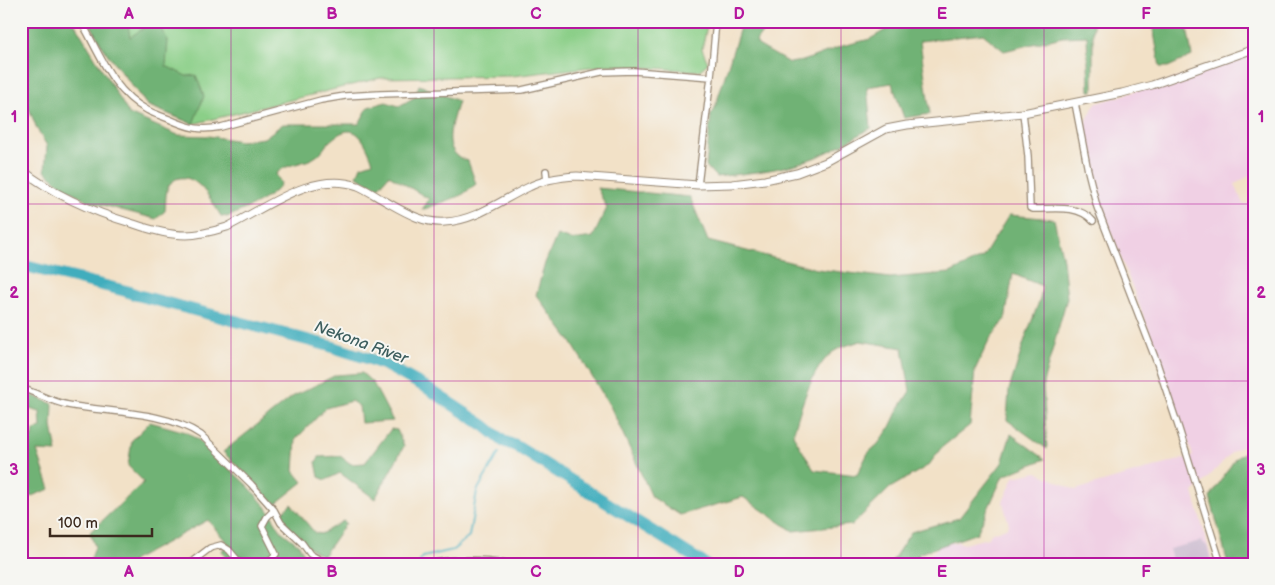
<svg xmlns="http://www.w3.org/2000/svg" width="1275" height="585" font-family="'Balsamiq Sans',sans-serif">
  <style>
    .built { fill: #f0d0e4 }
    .industrial { fill: #cebed1 }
    .green { fill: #8bcf88; stroke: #637c53 }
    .forest { fill: #70b274; stroke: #566e49; fill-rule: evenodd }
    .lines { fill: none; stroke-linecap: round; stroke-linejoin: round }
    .stream { stroke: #3fadbd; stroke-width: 2 }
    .river { stroke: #3fadbd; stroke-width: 12 }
    .minor-casing { stroke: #968672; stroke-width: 8 }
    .tertiary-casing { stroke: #968672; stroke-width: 9 }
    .minor { stroke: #fff; stroke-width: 5.5 }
    .tertiary { stroke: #fff; stroke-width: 7 }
    .grid { fill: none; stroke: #b5179e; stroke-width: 1; stroke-opacity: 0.55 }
    .labels { text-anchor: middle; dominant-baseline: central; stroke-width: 4; stroke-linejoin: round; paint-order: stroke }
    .water-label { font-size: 16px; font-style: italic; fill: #3d5e5e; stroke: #f6f6f2 }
    .neatline { fill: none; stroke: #b5179e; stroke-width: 2 }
    .grid-label { font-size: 16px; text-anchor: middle; font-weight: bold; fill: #b5179e }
  </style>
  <rect width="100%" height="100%" fill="#f6f6f2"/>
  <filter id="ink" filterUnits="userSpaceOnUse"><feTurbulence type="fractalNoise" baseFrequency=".02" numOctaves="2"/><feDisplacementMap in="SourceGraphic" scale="10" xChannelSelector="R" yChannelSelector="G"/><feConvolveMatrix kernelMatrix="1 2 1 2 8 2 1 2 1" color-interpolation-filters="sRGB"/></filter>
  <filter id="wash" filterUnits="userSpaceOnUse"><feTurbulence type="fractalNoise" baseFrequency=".0096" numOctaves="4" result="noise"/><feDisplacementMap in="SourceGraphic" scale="20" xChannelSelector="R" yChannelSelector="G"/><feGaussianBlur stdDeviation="1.12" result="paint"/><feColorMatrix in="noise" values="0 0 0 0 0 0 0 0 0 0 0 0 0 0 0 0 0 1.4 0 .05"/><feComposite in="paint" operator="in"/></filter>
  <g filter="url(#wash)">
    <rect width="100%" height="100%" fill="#f2e1c7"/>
    <path class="built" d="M1254,54V173L1235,184L1243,204L1254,203V439L1232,452L1205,481L1193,492L1213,564H932L931,554L942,545L958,542L964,544L988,538L992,533L1006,528L1009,525L1003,502L1014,477L1037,472L1075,490L1193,456L1159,356L1102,209L1084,126L1095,104Z"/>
    <path class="industrial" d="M1201,541L1207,546L1212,564H1173L1169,549Z"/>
    <path class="green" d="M89,21H708L702,49L708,63L699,71L608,65L512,76L380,78L193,124L147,105L103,48Z"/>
    <path class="forest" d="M21,21H73L129,114L178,135L208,136L241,141L264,138L283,124H359L368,107L386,102L399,106L415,97L419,85L458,101C452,123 439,153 468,161L476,184L462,195L422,210L429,199L389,175L378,188L357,176L361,166L373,162C364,138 354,117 328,143C325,146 322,152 318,155C306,165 287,162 276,174L281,183C276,197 241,211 227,217L221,216C212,202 197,171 176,179C173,181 169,184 168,187C165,194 166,204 165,211L156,219L87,201L61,185L45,171L47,146L37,129L25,98L21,96Z
      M89,21H126L128,24L130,37L147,26L158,25L168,40L166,66L186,76L196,75L204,96L193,124L147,105L103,48Z
      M742,21H790L764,30L756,41L758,45L789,63L803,61L842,46L870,39L901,21H1093V91H1089L1087,36L1062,37L1004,51L983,34L920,41L930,114L904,118L892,83L867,87L871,128C851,139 830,153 808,160C779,171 746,173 716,177L706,166L711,114L714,111Z
      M1152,21H1186L1192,56L1168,67H1160Z
      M597,188L690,197L708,241L817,269L890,278L950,273L983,257L1009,215L1054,219L1063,260L1067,298L1043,383L1047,449L1007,420L1009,390L1025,339L1040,299L1042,286L1013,274L1005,320L989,340L975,370L970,425L941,448L929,465L890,488L852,525L793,531L743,497L680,515L652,497L611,408L570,340L536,295L545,263L557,235L572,240L593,237L607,208ZM860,341L903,348L910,391L898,410L889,429L878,444L868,453L857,475L814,470L793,435C800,410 813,361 838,349C845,345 853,344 860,341Z
      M362,373L373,383L393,421L361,423L359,406L351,401L326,408L296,439L294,471L303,482L274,505L254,482L223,452L292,397L336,375Z
      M21,391L53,404L52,426L57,452L37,451L50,489L21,500V437L28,434V436L33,437L34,430L41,428L40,412L26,408L25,425H21Z
      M150,422L186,432L200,441L249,487L267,508L281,531L299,545L304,554L301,564H229L222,550L229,545L208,520L132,561L133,564H89L95,547L90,532L144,482L128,466L132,440Z
      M391,429L397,430L404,446L375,499L340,473L326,480L319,477L316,462L319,457L340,456L351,464L365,463Z
      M1011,434L1045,459L1003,476L977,533L918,554L923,564H890L911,532L959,518L1002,463Z
      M1254,445V564H1228L1210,497L1235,459Z
      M291,504L315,533L321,534L343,521L346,523L323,556C307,548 289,531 280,515Z"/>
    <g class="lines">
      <path class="stream" d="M501,446L503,441
        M420,561L423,557L453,550L469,536L477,491L499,453"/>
      <path class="river" d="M21,265L126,291L137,295L330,346L370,359L387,366L427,388L485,426L503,441L516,446L705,564"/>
    </g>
  </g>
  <g filter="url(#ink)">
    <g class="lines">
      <defs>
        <path id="minor" d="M81,21C100,54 112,91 147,110C154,114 162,116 169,119C189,128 200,131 221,127L321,100L345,96L380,94L522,90L601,72L634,71L711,77L698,185
          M711,77L716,21
          M1075,103L1088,171L1097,207L1157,363L1179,429L1221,564
          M1023,113L1028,156L1030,208L1033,209C1053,209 1078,204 1093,221
          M546,171L547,180
          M21,388C37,393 52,402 68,405C110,413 166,411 201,435L251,484L274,510L281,523L302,543L310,554L327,564
          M189,564L210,548L221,545L229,550L241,564
          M266,564L276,554L262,526L267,517L274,510
          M431,564C447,559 493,559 510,564"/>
        <path id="tertiary" d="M21,169C55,196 93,212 134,224C151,230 168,235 186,235C200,235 214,231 227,227C266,208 312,170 358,186C367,190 376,196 385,201C403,211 423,224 445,222C475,221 503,199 529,187C544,179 561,177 577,176L698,185L732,184L765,180L797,173L826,162L886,129L907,125L1023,113L1122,93L1152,85L1254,49"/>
      </defs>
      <use href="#minor" class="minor-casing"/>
      <use href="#tertiary" class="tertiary-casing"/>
      <use href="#minor" class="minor"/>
      <use href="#tertiary" class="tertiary"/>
    </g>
  </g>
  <path class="grid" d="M231,21V564M434,21V564M638,21V564M841,21V564M1044,21V564M21,204H1254M21,381H1254"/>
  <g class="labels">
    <g class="water-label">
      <text transform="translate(361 343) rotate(20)">Nekona River</text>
    </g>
  </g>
  <rect width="1275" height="585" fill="none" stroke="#f6f6f2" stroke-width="55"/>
  <path d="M50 528v8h102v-8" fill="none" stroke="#3b2a1e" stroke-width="2.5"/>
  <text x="58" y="528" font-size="15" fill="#3b2a1e" stroke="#f6f6f2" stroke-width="4" paint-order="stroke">100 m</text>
  <rect x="28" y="28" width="1220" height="530" class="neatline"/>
  <g class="grid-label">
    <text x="129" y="19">A</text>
    <text x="332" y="19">B</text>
    <text x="536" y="19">C</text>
    <text x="739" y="19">D</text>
    <text x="942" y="19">E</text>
    <text x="1146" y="19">F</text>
    <text x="14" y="122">1</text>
    <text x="1261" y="122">1</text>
    <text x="14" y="298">2</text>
    <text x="1261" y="298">2</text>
    <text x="14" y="475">3</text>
    <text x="1261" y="475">3</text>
    <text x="129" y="577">A</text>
    <text x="332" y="577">B</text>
    <text x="536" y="577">C</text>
    <text x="739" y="577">D</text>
    <text x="942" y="577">E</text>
    <text x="1146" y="577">F</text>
  </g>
</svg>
